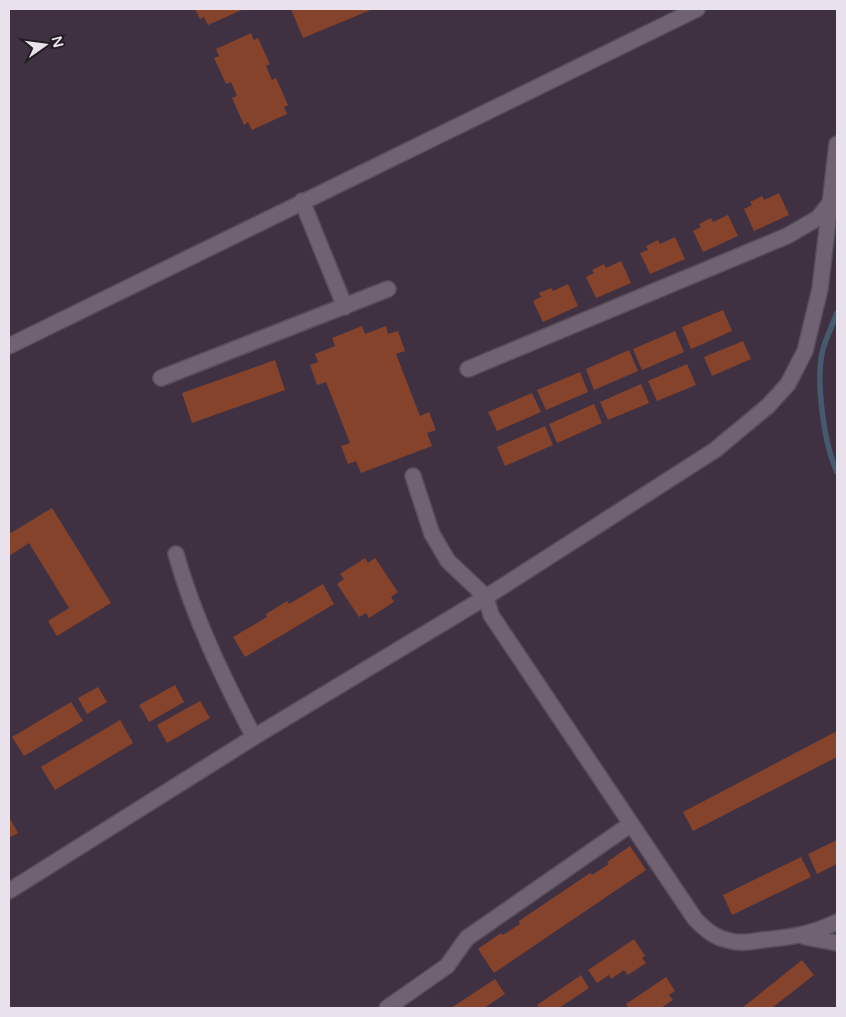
<svg xmlns="http://www.w3.org/2000/svg" width="846" height="1017" font-family="'Varela Round',sans-serif">
  <style>
    .lines { fill: none; stroke-linecap: round; stroke-linejoin: round }
    .stream { stroke: #465a6e; stroke-width: 5.5 }
    .building { fill: #85432b }
    .street-casing { stroke: #584d5b; stroke-width: 18 }
    .street { stroke: #706173; stroke-width: 15 }
  </style>
  <rect width="100%" height="100%" fill="#3f3142"/>
  <g class="lines">
    <path class="stream" d="M837,313C832,326 825,340 822,353C816,383 824,444 837,472"/>
  </g>
  <path class="building" d="M195,9H244L208,25L204,17L200,19Z
    M291,9H373L303,38Z
    M251,33L254,40L258,38L270,64L266,66L272,80L276,78L288,105L284,107L287,114L252,130L248,122L244,125L232,98L237,96L231,82L226,84L214,58L219,56L216,49Z
    M779,193L789,215L754,231L744,209L752,205L750,202L762,196L764,200Z
    M728,215L738,236L703,252L693,231L701,227L699,224L711,218L713,222Z
    M675,237L685,259L650,274L640,253L648,250L646,246L658,240L660,244Z
    M621,261L631,283L596,298L586,277L594,273L592,270L604,264L606,268Z
    M568,284L578,306L543,322L533,301L541,297L539,293L551,288L553,291Z
    M723,310L732,331L691,349L682,327Z
    M362,326L365,334L386,326L388,334L398,331L405,351L396,354L420,416L429,412L436,430L427,433L432,446L361,473L356,461L348,464L341,446L350,443L326,382L317,385L310,365L318,362L315,354L335,346L332,338Z
    M675,331L684,352L642,370L633,349Z
    M743,341L751,359L712,376L704,357Z
    M629,350L638,371L594,390L586,369Z
    M275,360L285,390L192,423L182,393Z
    M687,364L696,385L657,401L648,381Z
    M580,372L588,392L546,410L537,390Z
    M641,384L649,403L608,420L600,402Z
    M532,393L541,412L497,431L488,412Z
    M594,404L602,423L557,443L549,424Z
    M545,426L553,445L505,466L497,447Z
    M52,508L111,603L57,636L48,621L69,608L29,543L9,556V534Z
    M365,558L368,563L375,558L398,592L391,597L394,602L369,618L366,613L359,617L337,584L344,579L340,574Z
    M323,584L334,604L245,657L233,637L267,617L266,614L287,601L289,604Z
    M175,685L184,702L149,722L139,705Z
    M98,687L107,702L87,714L78,698Z
    M200,701L210,718L167,743L157,725Z
    M71,702L83,721L24,756L12,737Z
    M120,720L133,743L55,790L41,767Z
    M837,731V757L693,831L683,812Z
    M9,817L18,833L9,838Z
    M837,840V864L817,874L808,854Z
    M630,846L646,870L494,973L478,949L501,933L503,935L520,924L519,921L590,873L592,875L609,864L607,862Z
    M801,857L811,877L732,915L723,895Z
    M634,939L645,956L642,958L646,963L628,975L624,970L611,979L609,975L597,983L588,970Z
    M802,960L814,975L772,1008H742Z
    M581,975L589,988L559,1008H540L537,1005Z
    M666,977L675,991L669,995L673,1000L661,1008H629L626,1004Z
    M495,979L505,994L484,1008H451Z"/>
  <g class="lines">
    <defs>
      <path id="street" d="M302,201L345,307
        M9,346L697,9
        M468,369L787,236L818,218L831,202
        M161,378L388,289
        M413,476L432,534L448,561L486,597L491,615L695,919C704,928 713,937 727,940C739,944 750,942 762,940C791,937 810,935 837,922
        M176,554C194,618 223,678 254,737
        M9,891L254,737L486,597L715,450L768,406L788,384L805,351L820,289L837,144
        M805,937L837,943
        M387,1008L447,966L467,938L631,824"/>
    </defs>
    <use href="#street" class="street-casing"/>
    <use href="#street" class="street"/>
  </g>
  <rect width="846" height="1017" fill="none" stroke="#e9e1eb" stroke-width="20"/>
  <g transform="translate(45 45) rotate(76)" stroke="#221c23" stroke-width="4" paint-order="stroke">
  <path d="M0-4L9 19L0 12L-9 19Z" fill="#e9e1eb"/>
  <text y="-8" font-size="14" font-weight="bold" text-anchor="middle" fill="#e9e1eb">N</text>
  </g>
</svg>
